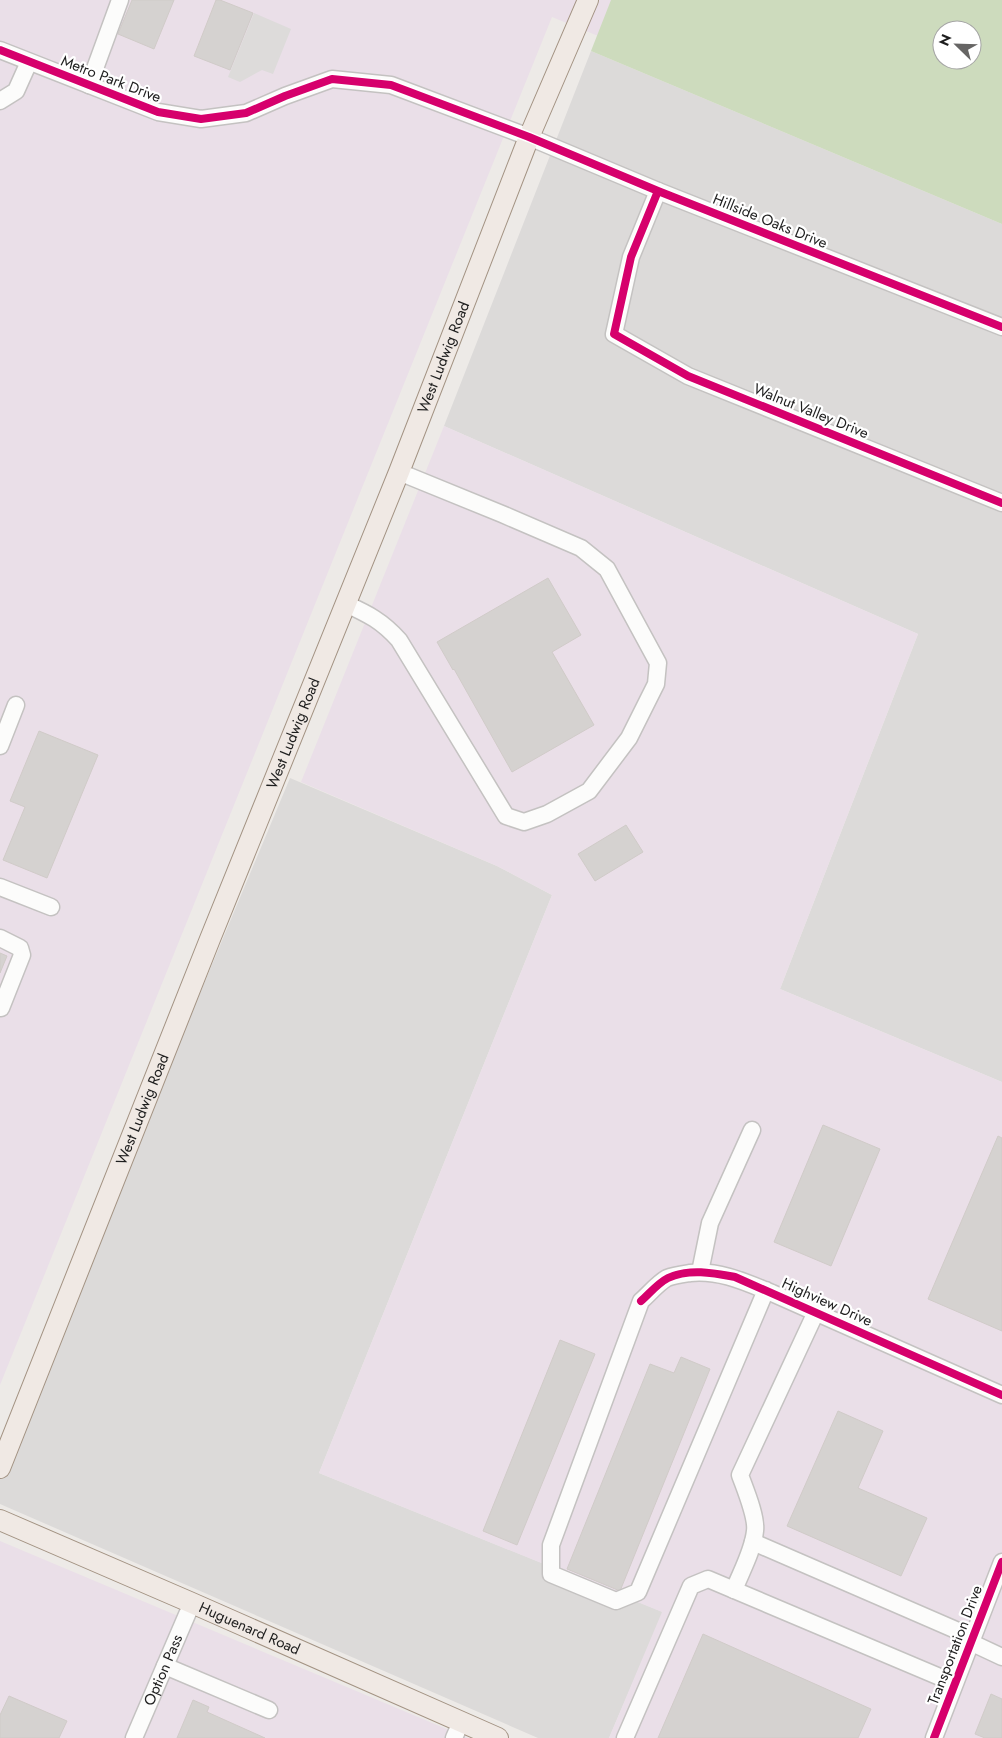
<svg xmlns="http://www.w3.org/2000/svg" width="1002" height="1738" font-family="Jost,sans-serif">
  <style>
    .residential { fill: #dcdad9 }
    .industrial { fill: #eadfe8; fill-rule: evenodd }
    .forest { fill: #cddbbd; fill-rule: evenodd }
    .parking { fill: #dddbda }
    .building { fill: #d5d2d0; stroke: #d0cbc8 }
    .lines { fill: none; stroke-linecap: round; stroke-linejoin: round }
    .minor-casing { stroke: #c4c2c1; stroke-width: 19 }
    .major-casing { stroke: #a39383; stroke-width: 22 }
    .minor { stroke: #fcfcfb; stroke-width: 16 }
    .major { stroke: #f0e9e4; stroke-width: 20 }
    .cycleway-casing { stroke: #fff; stroke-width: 11 }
    .cycleway { stroke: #d6006c; stroke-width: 8 }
    .labels { text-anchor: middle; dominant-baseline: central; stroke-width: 4.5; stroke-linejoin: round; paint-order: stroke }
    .street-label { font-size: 15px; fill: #1e1e1e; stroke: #fff }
  </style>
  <rect width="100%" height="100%" fill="#edeae7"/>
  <path class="residential" d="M591,51L1002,224V1082L780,989L918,634L444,426Z
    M290,778L497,866L552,895L319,1473L663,1612L609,1738H538L0,1504V1472Z"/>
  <path class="industrial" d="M0,0H1002V202L552,17L0,1385ZM942,30H972V60H942Z
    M444,426L918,634L780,989L1002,1082V1738H609L662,1612L319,1473L552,895L497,866L301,782Z
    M0,1541L468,1738H0Z"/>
  <path class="forest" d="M611,0H1002V224L591,51ZM942,30H972V60H942Z"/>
  <path class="parking" d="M254,13L291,29L273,74L262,70L240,82L228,77Z"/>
  <path class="building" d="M132,0H174L154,49L118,34Z
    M216,0H220L253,13L230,70L194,56Z
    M548,578L581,635L552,652L594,725L512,772L454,669L453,670L437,642Z
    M39,731L98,755L47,878L3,860L25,807L10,801Z
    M626,825L643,852L595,881L578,854Z
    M0,953L7,956L0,973Z
    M823,1125L880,1149L831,1266L774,1242Z
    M998,1136L1002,1138V1331L928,1299Z
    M560,1340L595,1354L517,1545L483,1531Z
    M681,1357L710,1369L620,1591L567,1569L650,1364L674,1373Z
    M838,1411L883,1431L858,1488L927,1518L901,1576L787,1526Z
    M703,1634L871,1709L858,1738H658Z
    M991,1694L1002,1699V1738H985L975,1734Z
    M9,1696L67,1721L59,1738H0V1715Z
    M193,1700L209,1707L207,1712L265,1738H177Z"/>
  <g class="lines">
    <defs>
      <g id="minor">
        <path d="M0,50L158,112L201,119L246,113L285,96L332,79L391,85L529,137L658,191L1002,327"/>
        <path d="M89,85L120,0"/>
        <path d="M0,101L16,91L29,62"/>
        <path d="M658,191L631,257L614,334L688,376L1002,503"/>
        <path d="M346,604C368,614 382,621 399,640L506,816L524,822L547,814L589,791L629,738L656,684L658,663L607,569L581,548L502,514L399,472"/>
        <path d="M0,746L16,705"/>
        <path d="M0,887L51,907"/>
        <path d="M0,938L20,948L22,955L1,1008"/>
        <path d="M700,1272L710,1223L752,1130"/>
        <path d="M766,1290L638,1592L616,1601L551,1574V1545L641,1301C649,1294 658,1283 667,1278C674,1275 683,1274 690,1273C720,1270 745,1282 772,1293L1002,1395"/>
        <path d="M753,1542L972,1637"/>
        <path d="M734,1590C741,1572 753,1551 755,1531C757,1517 745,1489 740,1475L816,1312"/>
        <path d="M970,1642L1002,1657"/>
        <path d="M165,1666L269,1710"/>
        <path id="s1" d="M134,1738L192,1603"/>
        <path d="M454,1738L461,1722"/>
        <path d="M625,1738L691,1586L708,1579L954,1683"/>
        <path d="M934,1738L1002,1562"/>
      </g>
      <g id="major">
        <path id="s2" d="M0,1468L210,939L399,472L529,137L588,0"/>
        <path id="s3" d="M0,1520L192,1603L498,1738"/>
      </g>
    </defs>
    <use href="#minor" class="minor-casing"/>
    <use href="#major" class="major-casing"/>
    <use href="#minor" class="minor"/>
    <use href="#major" class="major"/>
    <defs>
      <path id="cycleway" d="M0,50L158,112L201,119L246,113L285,96L332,79L391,85L529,137L658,191L1002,327
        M658,191L631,257L614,334L688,376L1002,503
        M641,1301C649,1294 658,1283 668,1278C689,1268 714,1273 735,1277L1002,1395
        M934,1738L1002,1562"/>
    </defs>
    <use href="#cycleway" class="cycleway-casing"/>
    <use href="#cycleway" class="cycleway"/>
  </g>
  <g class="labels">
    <g class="street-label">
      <text transform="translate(111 79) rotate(21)">Metro Park Drive</text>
      <text transform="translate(770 221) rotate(22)">Hillside Oaks Drive</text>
      <text stroke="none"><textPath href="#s2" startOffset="1196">West Ludwig Road</textPath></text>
      <text transform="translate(811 411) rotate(22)">Walnut Valley Drive</text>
      <text stroke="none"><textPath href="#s2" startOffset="791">West Ludwig Road</textPath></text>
      <text stroke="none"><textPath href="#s2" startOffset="386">West Ludwig Road</textPath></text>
      <text transform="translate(827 1302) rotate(24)">Highview Drive</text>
      <text stroke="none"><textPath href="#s3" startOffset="272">Huguenard Road</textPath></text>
      <text transform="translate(955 1645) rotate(-69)">Transportation Drive</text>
      <text stroke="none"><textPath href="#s1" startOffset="74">Option Pass</textPath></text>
    </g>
  </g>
  <g transform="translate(957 45) rotate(293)"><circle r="24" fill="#ffffff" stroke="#a5a5a5"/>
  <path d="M0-4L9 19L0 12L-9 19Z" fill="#666564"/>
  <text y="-8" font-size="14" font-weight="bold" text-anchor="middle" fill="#1e1e1e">N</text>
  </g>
</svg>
